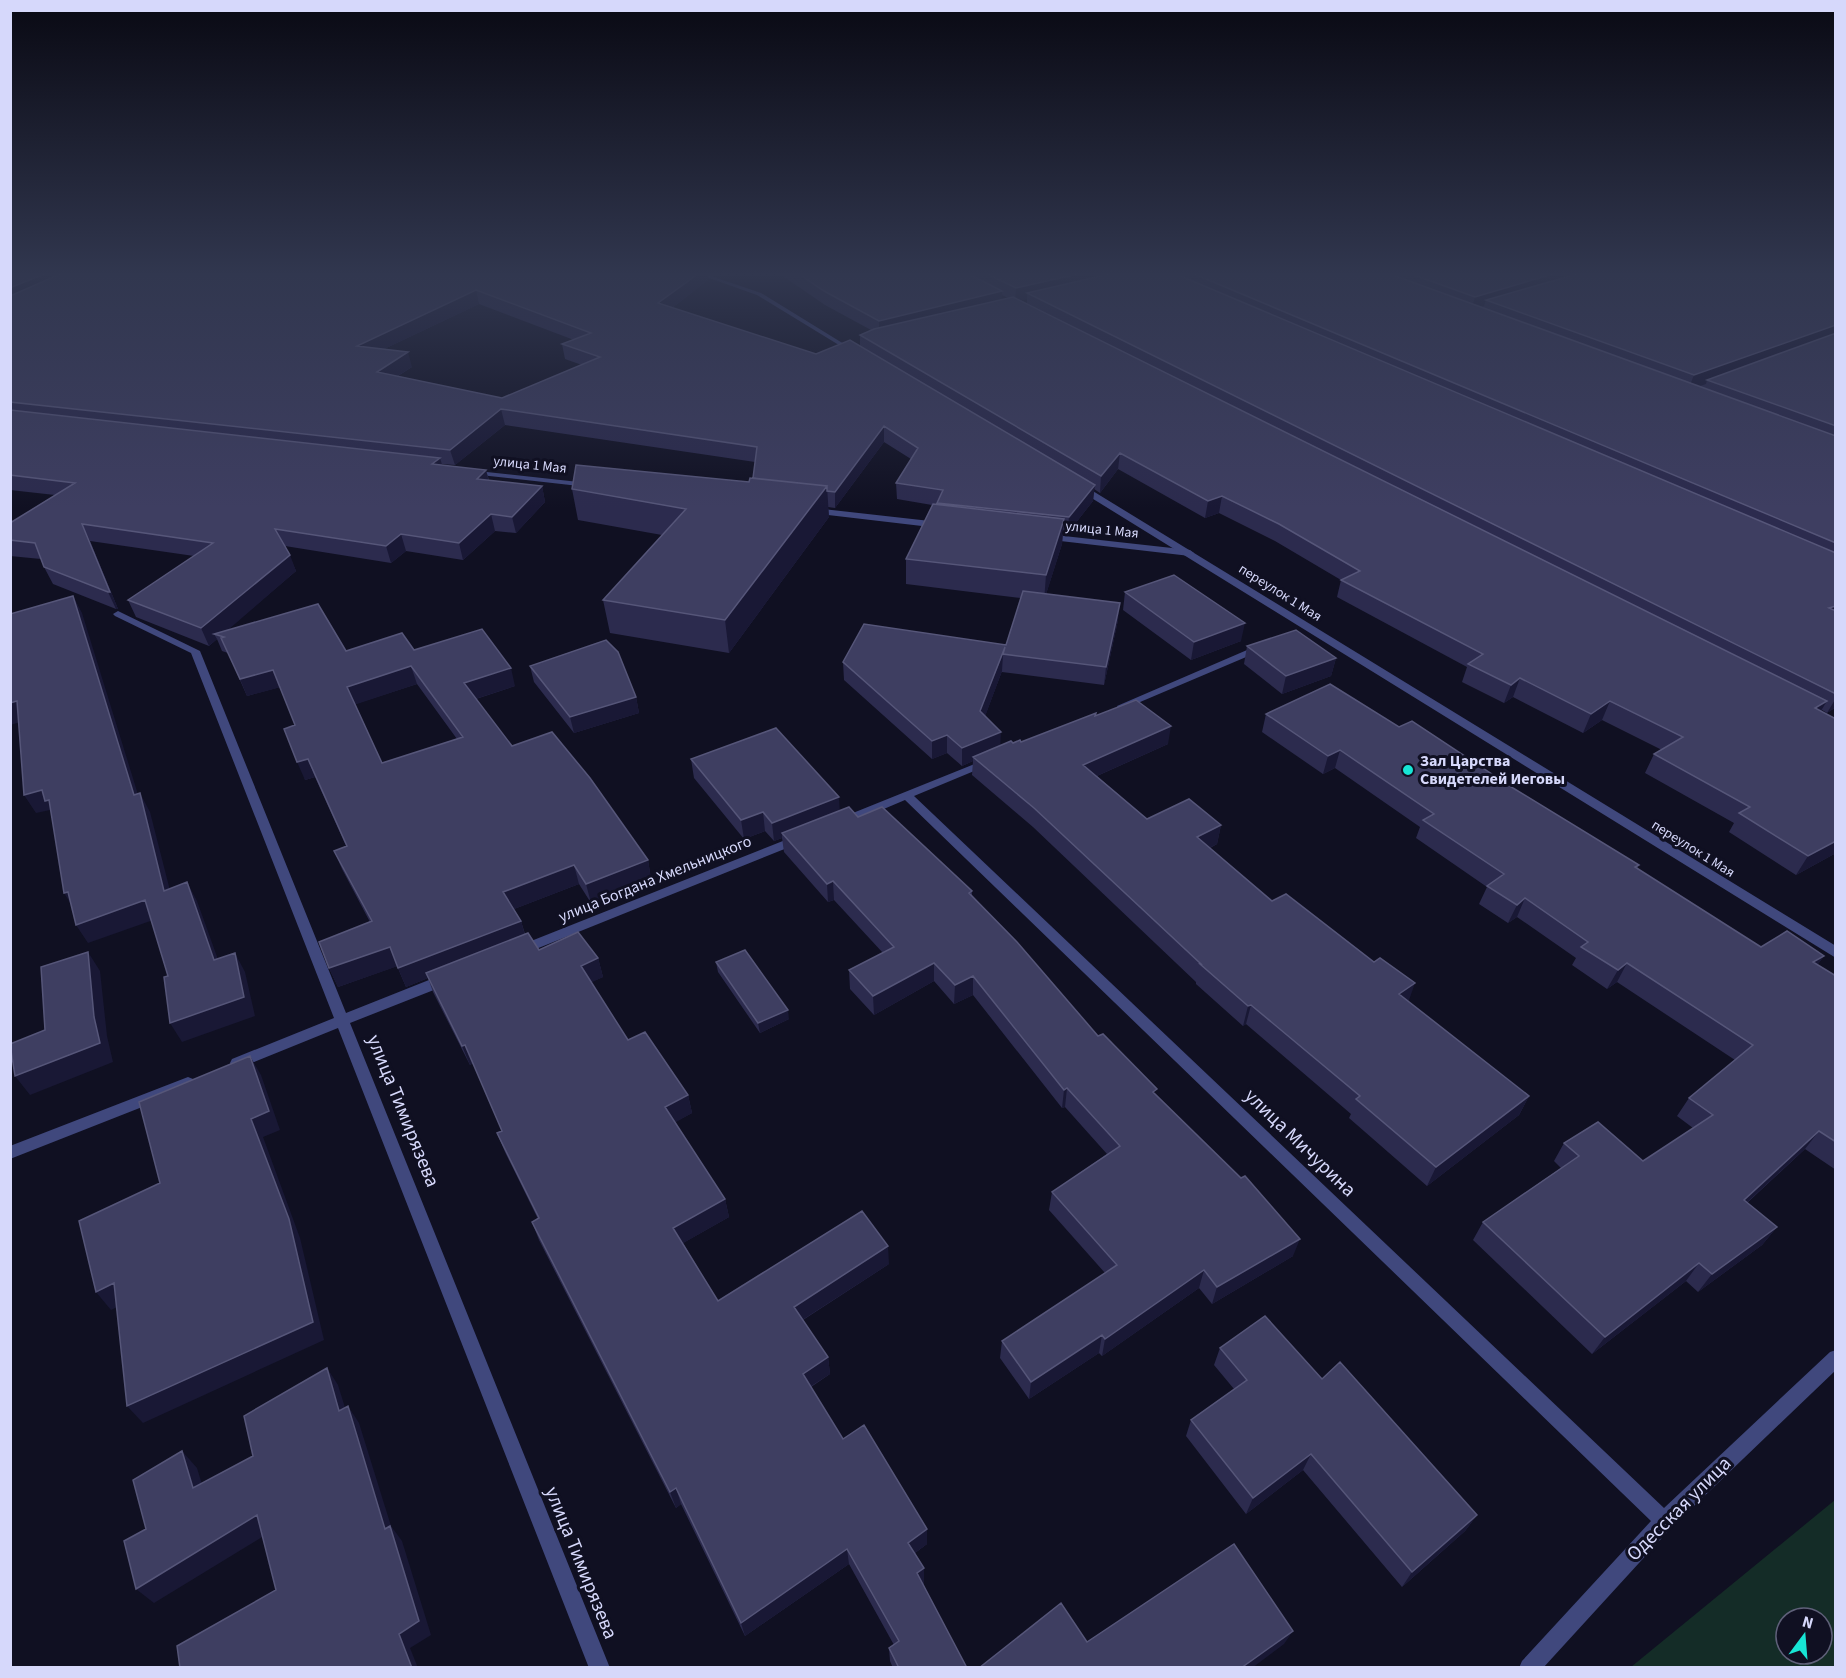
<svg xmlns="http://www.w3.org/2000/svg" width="1846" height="1678" font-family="'Source Sans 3',sans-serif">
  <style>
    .green { fill: #142c27; fill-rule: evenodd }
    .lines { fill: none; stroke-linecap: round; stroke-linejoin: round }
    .minor { fill: #40487d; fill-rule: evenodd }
    .tertiary { fill: #40487d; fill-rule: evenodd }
    .wall { fill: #2c2b4e; fill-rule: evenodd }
    .shaded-wall { fill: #191835 }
    .building { fill: #3e3e61; stroke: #565679; stroke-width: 1.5; fill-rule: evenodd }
    .poi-dot { fill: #17e5d5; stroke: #101022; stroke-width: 2 }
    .labels { text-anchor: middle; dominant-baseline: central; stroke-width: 6; stroke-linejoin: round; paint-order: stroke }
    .far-street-label { font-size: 14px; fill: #d6d8fb; stroke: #101022 }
    .poi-label { font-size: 16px; font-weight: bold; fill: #d6d8fb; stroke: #101022; text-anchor: start }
    .street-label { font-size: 16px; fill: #d6d8fb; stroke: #101022 }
    .near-street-label { font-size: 20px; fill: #d6d8fb; stroke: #101022 }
  </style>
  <rect width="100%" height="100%" fill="#101022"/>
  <path class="green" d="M1835,1500V1667H1631ZM1786,1618H1822V1654H1786Z"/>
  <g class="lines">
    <path class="minor" d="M468,470L588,483L592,485L588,487L471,474L467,472Z
      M814,508L939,522L943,525L939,528L811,513L810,511Z
      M1046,534L1190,550L1194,553L1190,556L1043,539L1042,537Z
      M118,611L200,651L346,1013L439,976H449L451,980L449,984L350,1023L610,1668H589L338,1028L237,1069L232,1067L230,1063L232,1059L334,1018L191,653L115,616L113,614Z
      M1261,644L1265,645V649L1126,708H1118L1117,706Z
      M987,759L991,760L993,762L991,764L914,796L1664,1508L1830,1352L1836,1350V1370L1671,1528L1543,1668H1519L1522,1661L1651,1521L905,800L846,825H838L836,822L838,819Z
      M798,835L802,836L804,839L802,842L526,953H516L514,950L516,947Z
      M188,1077L193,1079L195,1083L193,1087L10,1159V1146Z"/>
    <path class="tertiary" d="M698,274H705L761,293L857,352L852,353L757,295Z
      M1077,485H1083L1836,946V958L1077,489Z"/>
  </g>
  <path class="wall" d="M10,274H717L715,275L708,274V280L672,308L816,354L860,346V335L871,330L825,305L780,274H1836V707L1827,713L1822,710L1821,711L1836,853L1796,875L1729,832L1734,823L1645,773L1654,754L1662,750L1602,720L1583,733L1513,697L1504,703L1462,682L1467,667L1337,597L1341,580L1275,541L1219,513L1205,518L1118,469L1100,493L1094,489L1093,501L1067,534H1063L1062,544L1046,594L1118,620L1104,685L1002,672V671L985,716L1000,745L1021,742L1096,716L1168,744L1097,776L1147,819L1221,825L1217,844L1210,848L1272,901L1408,1002L1529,1096L1519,1115L1427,1186L1349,1118L1351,1114L1246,1024L1243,1026L1196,984V982L1033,827L972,775L973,761L962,766L947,753L932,759L844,680L843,662L1006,645L1021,598L906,584V559L932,505L897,499L896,483L911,459L884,442L835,508L828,507L829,517L729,653L610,633L603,600L662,535L578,520L572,489L749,482L753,478L755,462L505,425L455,465L442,464V466L486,470L489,480L542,486L545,502L516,533L495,531L463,560L406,551L391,563L285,546L296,571L228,629L346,651L414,650L515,686L476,699L512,746L648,860L651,879L591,903L579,884L514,909L521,921L525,934L539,950L598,958L603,977L591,982L628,1040L688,1095L692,1113L675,1122L725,1199L729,1217L683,1243L718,1301L889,1264L803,1320L828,1357L830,1374L811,1387L843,1439L927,1544L915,1553L924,1568V1583L923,1584L967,1668H893L890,1661L889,1648L894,1645L849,1564L745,1636L681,1504L676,1508L539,1240L532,1222L538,1219L505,1152L497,1133L502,1131L473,1063L470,1065L433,992L428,978L406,987L397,966L338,987L329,968L370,922L342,869L334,851L346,846L315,777L305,780L295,725L280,687L247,696L228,653L222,651L217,639L209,646L136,617L128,600L194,556L90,541L118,609H116L53,584L44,567L41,559L10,556V523L55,495L10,490ZM1002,295L1008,298L1002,299ZM1027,299V303L1021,300ZM479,304L574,340L562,344L565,359L582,365L502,398L398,376L412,367L384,349ZM417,684L457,739L382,763L355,704Z
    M1125,592L1241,641L1191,660L1123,610Z
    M1247,646L1336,658L1331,676L1282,694L1244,664Z
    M530,666L636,697L639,713L574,733L534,682Z
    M1266,714L1399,727L1513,788L1639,865L1637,869L1761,947L1824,956L1817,965L1836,976V1170L1805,1149L1747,1203L1777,1227L1762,1245L1698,1292L1686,1281L1592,1354L1473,1240L1483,1222L1561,1168L1554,1161L1564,1143L1643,1161L1693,1128L1677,1116L1689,1098L1735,1060L1617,982L1607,989L1572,965L1576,958L1517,917L1508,923L1479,904L1487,887L1416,838L1420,827L1335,768L1323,774L1262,732Z
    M691,759L858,817L972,891V895L1098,1036L1156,1095L1293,1256L1212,1304L1199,1288L1102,1356L1099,1353L1029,1399L1000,1358L1002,1341L1105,1273L1049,1210L1052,1192L1107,1154L1065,1107L1062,1108L973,995L954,1004L934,981L874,1015L850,989L849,970L883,953L834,900L828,902L784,852L782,838L774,841L765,831L744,839L694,778Z
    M716,962L789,1019L760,1033L718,972Z
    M1220,1348L1322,1379L1477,1515L1465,1531L1402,1587L1303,1470L1246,1514L1186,1436L1191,1420L1234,1389L1214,1365Z"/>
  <path class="shaded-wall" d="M44,274H80L10,304V288Z
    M698,274H708V280L660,317L658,303Z
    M1078,274H1133L1027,293V299L1015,302L1016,288Z
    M1553,274H1594L1486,300L1484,306L1471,310L1475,297Z
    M476,290L479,304L361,360L357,346Z
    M1002,291V304L879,335V321Z
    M1836,325V337L1707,380L1706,384L1688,390L1694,375Z
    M408,352L412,367L381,386L377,372Z
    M501,409L505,425L455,465L450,450Z
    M884,426V442L835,508V492Z
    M1120,453L1118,469L1100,493L1101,476Z
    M440,458L445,474L432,464Z
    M486,470L490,486L477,479Z
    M1095,485L1093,501L1067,534L1069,517Z
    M542,486L545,502L516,533L512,517Z
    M827,486L829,517L729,653L725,620Z
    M1222,496L1219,513L1205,518L1208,501Z
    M491,514L495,531L463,560L459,543Z
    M1064,519L1062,544L1044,601L1046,575Z
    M82,524L90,541L118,609H116L108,592Z
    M401,534L406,551L391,563L386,546Z
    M290,555L296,571L221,636L214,634L217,639L209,646L201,628Z
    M73,596L82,613L144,814L134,795Z
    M1120,603L1118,620L1104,685L1106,667Z
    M1836,606V619L1829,608Z
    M1245,623L1241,641L1191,660L1194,642Z
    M1003,654L1002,671L980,730V711Z
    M1336,658L1331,676L1282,694L1286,676Z
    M411,666L417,684L354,705L347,687Z
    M511,668L515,686L469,701L464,683Z
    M273,670L281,687L247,696L240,679Z
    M1520,678L1513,697L1504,703L1511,685Z
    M636,697L639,713L574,733L570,717Z
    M1836,698V707L1827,713Z
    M17,701L28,720L10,725V703Z
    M1610,701L1602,720L1583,733L1591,714Z
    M1827,701L1816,719L1815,708Z
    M1171,726L1168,744L1081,783L1083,765Z
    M1001,732L1000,750L973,757V761L962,766V748Z
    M947,735V753L932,759V741Z
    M1340,750L1335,768L1323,774L1328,756Z
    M308,759L315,777L305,780L297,762Z
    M42,790L60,819L50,810L36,813L24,795Z
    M140,793L150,812L175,910L164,891Z
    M839,797L840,815L782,833V838L774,841L772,823Z
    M763,812L765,831L744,839L741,820Z
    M1221,825L1217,844L1193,856L1197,837Z
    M1836,841V853L1796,875L1808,856Z
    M648,860L651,879L591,903L586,884Z
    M574,865L579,884L509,911L503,892Z
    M833,881L834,900L828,902L827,884Z
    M187,882L197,901L225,979L214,960Z
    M68,892L76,912L64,893Z
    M1525,898L1517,917L1508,923L1517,905Z
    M145,900L156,919L88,943L76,925Z
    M521,921L526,939L426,973L428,978L406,987L398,968Z
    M390,947L398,966L338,987L329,968Z
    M88,952L100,971L107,1036L113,1062L30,1095L15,1076L94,1017Z
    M235,953L245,972L255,1016L182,1042L170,1023Z
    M1824,956L1811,974L1813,962Z
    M598,958L603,977L586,985L581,966Z
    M934,963V981L874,1015L873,996Z
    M1627,963L1617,982L1607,989L1618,970Z
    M973,976V995L954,1004L955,985Z
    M1415,983L1408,1003L1399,994Z
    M1251,1005L1246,1024L1243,1026L1248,1006Z
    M788,1010L789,1019L760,1033L758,1023Z
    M465,1045L473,1063L470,1065L462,1046Z
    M250,1056L261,1075L280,1130L263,1137L300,1238L324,1340L143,1423L127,1406L251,1119Z
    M1067,1088L1065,1107L1062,1108L1064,1090Z
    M688,1095L692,1113L669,1126L665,1107Z
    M1529,1096L1519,1115L1427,1186L1436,1167Z
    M1819,1131L1805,1149L1730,1218L1744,1200Z
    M725,1199L729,1217L678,1246L673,1228Z
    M1777,1227L1762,1245L1698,1292L1712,1274Z
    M1300,1239L1293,1256L1212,1304L1217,1287Z
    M888,1246L889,1264L796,1324L794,1307Z
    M1699,1263L1686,1281L1592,1354L1605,1337Z
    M1204,1270L1199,1288L1102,1356L1105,1339Z
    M114,1283L129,1301L111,1310L96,1292Z
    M1102,1335L1099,1353L1029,1399L1031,1382Z
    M828,1357L830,1374L805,1390L803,1374Z
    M327,1368L338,1385L351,1427L339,1411Z
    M348,1406L359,1423L391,1526L402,1541L431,1635L410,1648L418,1668H412L399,1634L385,1529Z
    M182,1451L197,1468L208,1504L193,1488Z
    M1311,1454L1303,1470L1246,1514L1253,1498Z
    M676,1488L681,1504L676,1508L670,1492Z
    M257,1515L272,1531L154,1603L136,1589Z
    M1477,1515L1465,1531L1402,1587L1412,1572Z
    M927,1529V1544L908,1558V1543Z
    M847,1549L849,1564L745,1636L741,1623Z
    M924,1568V1583L917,1588V1573Z
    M1293,1631L1284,1644L1252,1668H1241Z"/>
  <path class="building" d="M10,274H44L10,288Z
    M60,274H698L658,303L816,354L850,340L1095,485L1069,517L937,503L943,490L896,483L918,448L884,426L835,492L827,491V486L753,478L757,447L501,409L450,450L10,402V296ZM476,290L591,333L562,344L600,357L502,398L377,372L408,352L357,346Z
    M799,274H969L1002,291L879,321L824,291Z
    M987,274H1078L1016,288Z
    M1109,274H1176L1836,553V606L1829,608L1836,611V694L1027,293Z
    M1194,274H1390L1836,436V543Z
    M1411,274H1553L1475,297Z
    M1577,274H1836V325L1694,375L1486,300Z
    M1013,297L1827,701L1815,708L1836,719V841L1808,856L1739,813L1750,807L1654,754L1683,737L1610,701L1591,714L1520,678L1511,685L1468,664L1483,654L1341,580L1360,571L1279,524L1222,496L1208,501L1120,453L1101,476L860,335L874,329Z
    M1836,333V426L1707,380Z
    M10,410L440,458L432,464L486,470L477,479L542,486L512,517L491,514L459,543L401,534L386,546L275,529L290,555L201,628L128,600L213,543L82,524L110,592H108L44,567L35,543L10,540V523L75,483L10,475Z
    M576,465L749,482L750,478L827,486L725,620L603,600L686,509L572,489Z
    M933,504L1064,519L1046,575L906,559Z
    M1174,575L1245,623L1194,642L1125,592Z
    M1023,591L1120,603L1106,667L1003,654L1005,647L980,711L1001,732L962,748L947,735L932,741L843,662L864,624L1006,645Z
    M73,596L134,795L140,793L164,891L187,882L214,960L235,953L244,997L170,1023L164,977L168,976L145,900L76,925L68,892L64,893L49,800L45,801L42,790L24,795L17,701L10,703V614Z
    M318,604L346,651L402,633L414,650L482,629L511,668L464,683L512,746L552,732L590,778L648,860L586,884L574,865L503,892L521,921L398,968L390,947L329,968L319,942L372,921L334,851L347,846L308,759L297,762L284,729L295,725L273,670L240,679L221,638L224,637L214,634ZM411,666L463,737L382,763L347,687Z
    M1296,630L1336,658L1286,676L1247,646Z
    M606,640L618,652L636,697L570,717L530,666Z
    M1330,684L1399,727L1412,721L1513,788L1639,865L1635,867L1761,947L1787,931L1824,956L1813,962L1836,976V1142L1819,1131L1744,1200L1777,1227L1712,1274L1699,1263L1605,1337L1483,1222L1579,1156L1564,1143L1598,1122L1643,1161L1713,1115L1689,1098L1753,1045L1627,963L1618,970L1581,947L1588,942L1525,898L1517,905L1487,886L1504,874L1423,820L1434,814L1340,750L1328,756L1266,714Z
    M1136,700L1171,726L1083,765L1147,819L1189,799L1221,825L1197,837L1272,901L1286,894L1374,962L1380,958L1415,983L1399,994L1529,1096L1436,1167L1356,1099L1360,1096L1251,1005L1248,1006L1200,964H1201L1034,808L973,757L1011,741L1013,743L1020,740L1021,742L1096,713L1095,716Z
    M776,728L839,797L772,823L763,812L741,820L691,759Z
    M849,807L858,817L882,807L972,891L969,893L1017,942L1098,1036L1103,1034L1157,1089L1153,1092L1241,1178L1245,1176L1300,1239L1217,1287L1204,1270L1105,1339L1102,1335L1031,1382L1002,1341L1117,1265L1052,1192L1120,1146L1067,1088L1064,1090L973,976L955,985L934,963L873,996L849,970L894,947L833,881L827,884L782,833Z
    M578,932L598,958L581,966L628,1040L645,1032L688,1095L665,1107L725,1199L673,1228L718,1301L862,1211L888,1246L794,1307L828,1357L803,1374L843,1439L864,1425L927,1529L908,1543L924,1568L917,1573L967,1668H899L889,1648L899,1641L847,1549L741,1623L676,1488L670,1492L532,1222L539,1218L497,1133L502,1131L465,1045L462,1046L426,973L528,933L539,950Z
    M745,950L788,1010L758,1023L716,962Z
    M88,952L94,1017L100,1043L15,1076L10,1044L45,1030L41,967Z
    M250,1056L269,1111L251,1119L289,1219L313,1322L127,1406L114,1283L96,1292L79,1221L160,1183L139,1102Z
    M1265,1316L1322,1379L1340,1362L1477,1515L1412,1572L1311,1454L1253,1498L1191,1420L1247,1380L1220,1348Z
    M327,1368L339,1411L348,1406L385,1529L390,1526L419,1621L399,1634L412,1668H180L177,1646L276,1590L257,1515L136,1589L124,1541L146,1529L133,1480L182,1451L193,1488L253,1456L244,1416Z
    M1234,1544L1293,1631L1241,1668H979L1061,1603L1087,1642Z"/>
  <linearGradient id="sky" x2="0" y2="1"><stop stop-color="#090913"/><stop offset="0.54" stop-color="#31374f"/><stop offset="1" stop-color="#31374f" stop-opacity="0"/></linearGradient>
  <rect width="1846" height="508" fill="url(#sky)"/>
  <circle class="poi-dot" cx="1408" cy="770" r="6"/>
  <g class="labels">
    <g class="far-street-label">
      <text transform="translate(530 465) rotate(6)">улица 1 Мая</text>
      <text transform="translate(1102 530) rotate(6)">улица 1 Мая</text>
      <text transform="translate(1280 593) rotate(32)">переулок 1 Мая</text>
      <text transform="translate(1693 849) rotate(32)">переулок 1 Мая</text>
    </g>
    <g class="poi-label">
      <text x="1420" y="761">Зал Царства<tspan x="1420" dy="18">Свидетелей Иеговы</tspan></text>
    </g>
    <g class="street-label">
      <text transform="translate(655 879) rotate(-22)">улица Богдана Хмельницкого</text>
    </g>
    <g class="near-street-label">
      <text transform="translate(403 1111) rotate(68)">улица Тимирязева</text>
      <text transform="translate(1300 1143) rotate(44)">улица Мичурина</text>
      <text transform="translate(1679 1509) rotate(-45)">Одесская улица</text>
      <text transform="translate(581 1563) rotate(68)">улица Тимирязева</text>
    </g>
  </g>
  <rect width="1846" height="1678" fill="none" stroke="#d6d8fb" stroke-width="24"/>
  <g transform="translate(1804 1636) rotate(16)"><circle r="28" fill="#101022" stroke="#5f6079" stroke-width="1.5"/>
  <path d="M0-4.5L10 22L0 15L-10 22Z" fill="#17e5d5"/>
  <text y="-9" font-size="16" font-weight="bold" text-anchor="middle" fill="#d6d8fb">N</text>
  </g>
</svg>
